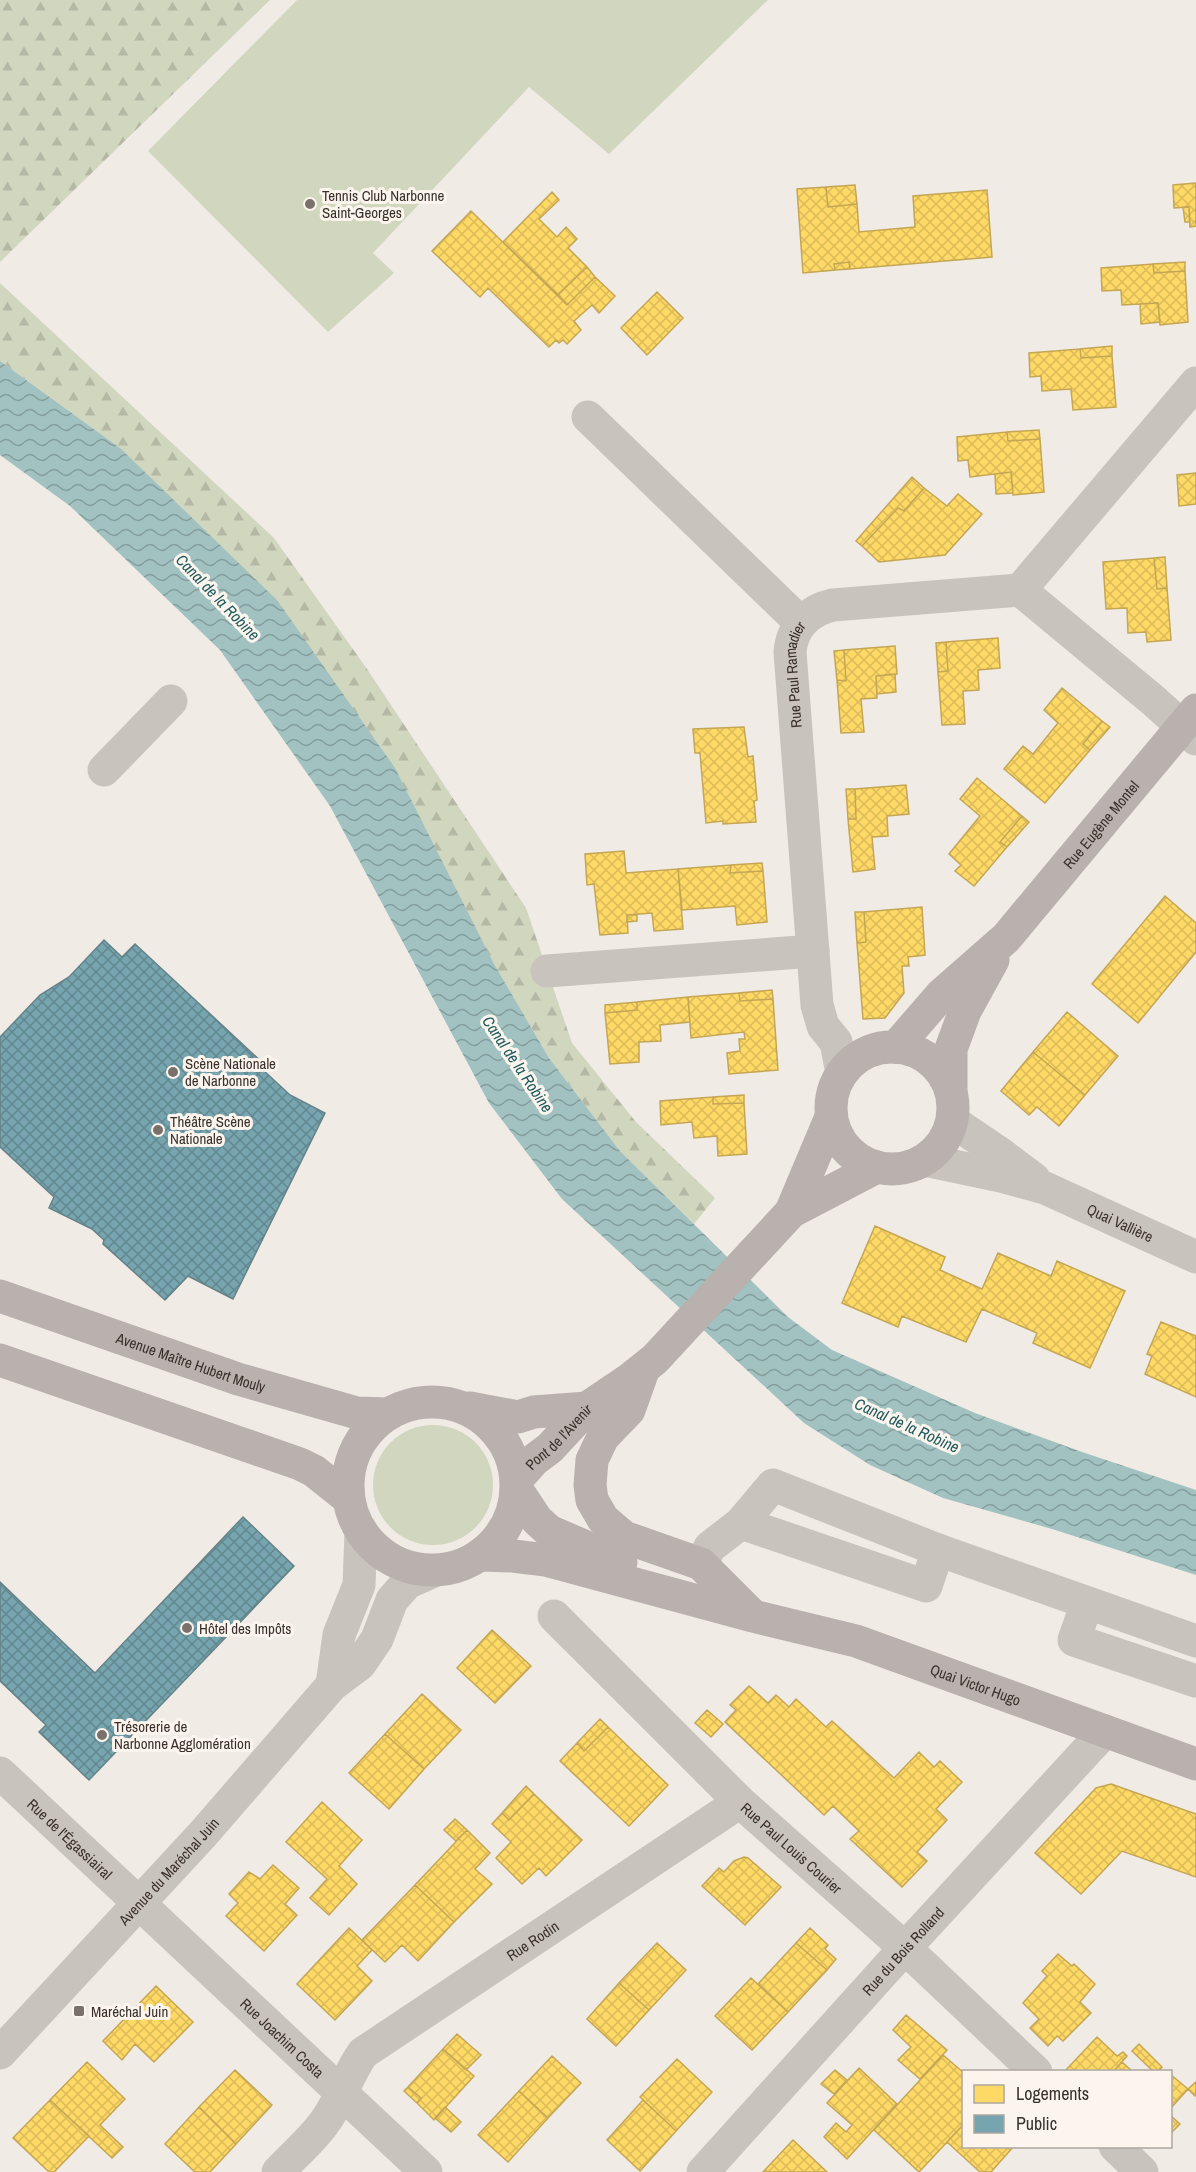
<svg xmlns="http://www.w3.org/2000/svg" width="1196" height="2172" font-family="'Archivo Narrow',sans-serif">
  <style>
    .green { fill: #d1d6bf }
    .forest { fill: url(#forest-firs) }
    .water { fill: url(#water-waves) }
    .homes { fill: url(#homes-cross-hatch); stroke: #c4a654; stroke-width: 1.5 }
    .public { fill: url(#public-cross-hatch); stroke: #648287; stroke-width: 1.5 }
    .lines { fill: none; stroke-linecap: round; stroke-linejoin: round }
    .minor { stroke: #c9c3be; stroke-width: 33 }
    .major { stroke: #b8b1ad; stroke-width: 33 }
    .poi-dot { fill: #7a716c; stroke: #fbf5ee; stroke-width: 2 }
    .labels { text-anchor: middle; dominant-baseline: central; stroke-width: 6; stroke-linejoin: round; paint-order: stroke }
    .poi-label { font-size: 15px; fill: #3b302b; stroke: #fbf5ee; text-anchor: start }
    .street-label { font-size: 15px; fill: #3b302b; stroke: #fbf5ee }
    .water-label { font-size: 16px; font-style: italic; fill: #1f5a5e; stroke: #fbf5ee }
  </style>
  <defs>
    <pattern id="forest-firs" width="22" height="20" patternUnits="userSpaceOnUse" patternTransform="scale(1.5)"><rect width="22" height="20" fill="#d1d6bf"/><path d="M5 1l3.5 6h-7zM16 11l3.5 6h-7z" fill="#b4b8a4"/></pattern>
    <pattern id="water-waves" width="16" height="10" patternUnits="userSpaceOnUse" patternTransform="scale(1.5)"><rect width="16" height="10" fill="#a1c2c1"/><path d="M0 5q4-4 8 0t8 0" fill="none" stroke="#849e9d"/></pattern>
    <pattern id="homes-cross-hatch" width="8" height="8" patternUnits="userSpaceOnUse" patternTransform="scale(1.5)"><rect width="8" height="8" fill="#ffd966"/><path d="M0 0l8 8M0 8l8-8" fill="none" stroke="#dbbb59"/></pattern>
    <pattern id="public-cross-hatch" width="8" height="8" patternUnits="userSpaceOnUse" patternTransform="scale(1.5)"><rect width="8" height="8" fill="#76a5af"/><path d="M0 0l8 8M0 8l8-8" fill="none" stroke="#62878f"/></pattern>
  </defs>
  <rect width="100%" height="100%" fill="#f0ebe5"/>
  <path class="green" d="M297,0H768L609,154L529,87L373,253L394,273L328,332L148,151Z
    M373 1485a60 60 0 1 1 120 0a60 60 0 1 1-120 0Z"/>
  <path class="forest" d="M0,0H270L0,262Z
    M0,283L274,538L367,669L526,908L572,1043L636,1122L715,1198L694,1224L620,1151L549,1058L493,962L120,448L0,361Z"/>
  <path class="water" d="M0,361L120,448L277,600L395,768L493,962L549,1058L620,1151L788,1317L832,1350L975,1413L1082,1452L1196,1490V1575L1052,1529L943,1498L870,1465L804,1423L562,1199L489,1103L330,806L220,650L70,506L0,455Z"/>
  <path class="homes" d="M1196,183V226L1190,227L1189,207L1174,208L1173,185Z
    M855,185L857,204L828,207L826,187Z
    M826,187L828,207L857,204L859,232L915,227L913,196L987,190L992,257L850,269L849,262L834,264L835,270L803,273L797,189Z
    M552,192L559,200L539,219L557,237L566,227L577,239L568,248L587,267L558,295L503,242Z
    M1183,207H1189L1190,222H1185Z
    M471,211L567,305L595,277L615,296L599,313L592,305L574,321L581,330L567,344L563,340L559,343L556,340L549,347L488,288L480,297L432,251Z
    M849,262L850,269L835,270L834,264Z
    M1185,262V271L1154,273L1153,264Z
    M1153,264L1154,273L1185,271L1188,322L1160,325L1158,303L1122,305L1121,290L1102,291L1101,268Z
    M587,267L595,277L567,305L558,295Z
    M657,292L683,318L647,355L621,328Z
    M1158,303L1160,322L1141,324L1140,304Z
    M1112,346V356L1081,358L1080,349Z
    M1080,349L1081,358L1112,356L1116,407L1073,410L1071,389L1042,391L1041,376L1030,377L1029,353Z
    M1039,430L1040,439L1008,441L1007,432Z
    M1007,432L1008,441L1040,439L1044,492L1013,495L1011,472L970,477L968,460L958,461L957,437Z
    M1011,472L1013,493L996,494L995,474Z
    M1196,473V504L1179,506L1177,475Z
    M912,477L924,488L904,511L898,508L862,546L856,541Z
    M924,488L947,506L958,494L982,514L945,555L879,562L862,546L898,508L904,511Z
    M1165,557L1167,588L1157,589L1154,558Z
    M1154,558L1157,589L1167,588L1171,640L1147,642L1146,632L1128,633L1127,608L1106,609L1103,562Z
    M998,638L1000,668L978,670L979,690L963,691L965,724L942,725L938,672L948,671L946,642Z
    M946,642L948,671L938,672L936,643Z
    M895,646L897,674L876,676L877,698L861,699L864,732L841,733L837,680L846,681L844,650Z
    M844,650L846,681L837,680L834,651Z
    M895,674L896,692L877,694L876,676Z
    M1062,688L1102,721L1083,744L1090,750L1045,803L1004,769L1023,746L1033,754L1058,723L1044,710Z
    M1102,721L1110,727L1090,750L1083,744Z
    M744,727L748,757L753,756L757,800L754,801L756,822L723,824V821L706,823L700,753H695L693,729Z
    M977,778L1022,816L1000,842L1007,847L974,886L955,871L961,865L949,854L980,816L960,799Z
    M906,785L909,814L887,816L888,836L872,837L875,869L853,872L848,819H856L855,789Z
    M846,789H855L856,819H848Z
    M1022,816L1029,822L1007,847L1000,842Z
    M624,851L626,873L678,869L683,929L654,931L652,913L627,915L628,933L600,935L594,884L587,885L585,854Z
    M762,863L763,871L730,873L731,865Z
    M731,865L730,873L763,871L767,922L737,925L735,906L682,910L678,869Z
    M1165,896L1196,923V952L1138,1023L1092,984Z
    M922,907L925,955L908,957L909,966H902L904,993L885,1018L863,1019L857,943L866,942L864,912Z
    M855,912H864L866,942L857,943Z
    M627,915H637V921L627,922Z
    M772,990L773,999L740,1001L739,993Z
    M739,993L740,1001L773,999L778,1070L729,1074L727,1053L740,1051L739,1039H745L744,1032L691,1038L688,997Z
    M688,997L690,1022L660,1025L661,1041L639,1042V1062L610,1064L605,1013L637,1010V1002Z
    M637,1002V1010L605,1013V1005Z
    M1067,1012L1118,1056L1085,1095L1033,1052Z
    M1033,1052L1085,1095L1059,1126L1037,1107L1029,1115L1001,1091Z
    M744,1095V1103L713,1104V1097Z
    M713,1097V1104L744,1103L747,1154L718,1156L717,1136L694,1138L692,1122L661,1125L660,1101Z
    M875,1226L945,1257L940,1270L982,1289L998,1253L1051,1276L1057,1261L1125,1291L1090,1368L1033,1343L1037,1333L982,1309L966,1342L902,1316L898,1327L842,1303Z
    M1161,1322L1196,1336V1397L1145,1374L1152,1356L1147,1354Z
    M492,1630L531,1666L495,1703L457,1668Z
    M749,1686L768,1703L776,1695L789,1707L796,1699L826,1727L832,1721L894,1778L919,1752L934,1767L940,1761L962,1782L936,1809L947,1820L917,1852L927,1861L902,1887L850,1839L859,1831L833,1806L824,1815L725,1722L736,1710L730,1705Z
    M422,1694L461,1730L424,1769L385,1734Z
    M707,1710L723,1724L711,1737L695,1723Z
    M600,1719L608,1727L584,1751L577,1743Z
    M608,1727L668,1785L629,1826L560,1761L577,1743L584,1751Z
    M385,1734L424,1769L389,1809L349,1773Z
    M1111,1784L1196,1814V1877L1122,1851L1081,1894L1035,1853L1096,1788Z
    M526,1786L534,1794L509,1820L502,1813Z
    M534,1794L582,1840L546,1876L539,1868L522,1884L496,1858L511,1842L492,1824L502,1813L509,1820Z
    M322,1802L362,1840L339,1866L357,1884L329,1915L310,1898L327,1879L286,1842Z
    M455,1819L467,1830L456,1841L444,1830Z
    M467,1830L490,1853L475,1869L492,1884L454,1922L415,1885Z
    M744,1857L748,1858L781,1887L745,1925L702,1886L719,1868L724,1872L734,1861Z
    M273,1865L299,1888L285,1904L297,1915L264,1951L226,1916L238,1903L229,1894L249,1872L260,1879Z
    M415,1885L454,1922L418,1961L402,1945L385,1962L362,1940Z
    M349,1928L372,1950L357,1966L372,1981L335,2020L297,1984Z
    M810,1928L828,1945L825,1949L836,1959L827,1970L796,1943Z
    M657,1943L686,1970L649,2010L619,1983Z
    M796,1943L827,1970L788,2012L758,1984Z
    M1058,1954L1072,1966L1074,1964L1095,1984L1080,2002L1091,2013L1063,2041L1057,2036L1048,2046L1030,2028L1039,2019L1023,2003L1047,1976L1042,1971Z
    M751,1978L788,2012L752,2050L715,2016Z
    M619,1983L649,2010L616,2046L587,2019Z
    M156,1986L193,2022L154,2062L135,2044L122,2060L103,2041Z
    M906,2015L947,2050L920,2079L898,2060L911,2047L893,2030Z
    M457,2034L481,2055L466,2070L443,2049Z
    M1097,2037L1117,2056L1123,2052L1127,2056L1113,2072H1064Z
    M1139,2044L1162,2067L1158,2072H1154L1132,2051Z
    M443,2049L474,2076L434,2120L417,2103L421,2098L408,2087Z
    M943,2055L964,2073V2124L919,2172L874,2130Z
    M552,2056L581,2083L548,2118L519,2091Z
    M677,2059L712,2092L676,2131L640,2097Z
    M87,2062L125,2099L100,2125L123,2147L112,2158L50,2100Z
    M1122,2062L1133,2072H1113Z
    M859,2068L897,2104L847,2159L824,2137L836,2123L846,2132L852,2125L827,2103Z
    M235,2070L272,2105L236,2144L199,2107Z
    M835,2070L847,2080L834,2094L821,2084Z
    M1170,2074L1188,2089L1170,2109Z
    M1196,2082V2095L1195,2096L1188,2089Z
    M408,2087L421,2098L417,2103L404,2091Z
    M519,2091L548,2118L508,2162L478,2135Z
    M50,2100L89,2136L54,2172H49L13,2138Z
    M643,2100L676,2131L640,2171L607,2140Z
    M199,2107L236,2144L210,2172H195L165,2144Z
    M445,2107L461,2122L451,2132L435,2118Z
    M1170,2115L1180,2124L1170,2134Z
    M964,2124V2146H1014L991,2172H980L947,2142Z
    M793,2140L827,2172H763Z"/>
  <path class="public" d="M104,940L122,957L135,944L266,1066L263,1070L290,1095L325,1113L233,1299L188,1276L165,1300L103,1244L104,1240L92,1229L49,1208L54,1197L0,1147V1037L40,995L69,977Z
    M243,1517L294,1566L89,1780L39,1732L46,1725L0,1681V1582L95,1673Z"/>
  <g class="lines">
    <g class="minor">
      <path d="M588,417L801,623"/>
      <path d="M1020,590L1154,701L1196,739"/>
      <path d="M104,770L171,701"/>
      <path d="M547,971L813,951"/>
      <path id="s1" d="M842,1073L836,1042L823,1026L817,1005L790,652C792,627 809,610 833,605L1020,590L1196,383"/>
      <path d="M952,1121L1001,1154L1034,1179"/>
      <path id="s2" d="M925,1160L1001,1176L1045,1188L1196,1257"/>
      <path d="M741,1523L926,1586L938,1550"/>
      <path d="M701,1564L710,1547L741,1523L773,1485L938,1550L1196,1641"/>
      <path d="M1087,1603L1074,1640L1196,1681"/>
      <path id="s3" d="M554,1616L740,1802L905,1948L1036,2072"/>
      <path d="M332,1685L339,1635L359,1585L361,1532"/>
      <path id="s4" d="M0,1773L426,2172"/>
      <path id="s5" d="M0,2053L203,1834L332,1685L360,1664L377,1639L392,1600L407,1583L434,1571"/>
      <path d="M1115,2146L1142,2172"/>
      <path id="s6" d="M278,2172C293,2156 311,2141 324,2123C341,2101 347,2075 363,2053L740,1802"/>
      <path id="s7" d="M703,2172L905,1948L1105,1731"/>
    </g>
    <g class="major">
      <circle cx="892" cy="1108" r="61"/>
      <path id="s8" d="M896,1047L941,995L1006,938L1196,710"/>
      <path d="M951,1091V1049L965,1011L993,960"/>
      <path d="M791,1212L831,1117"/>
      <path id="s9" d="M0,1296L238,1379L357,1413L388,1414"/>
      <path d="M0,1360L300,1464L314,1471L348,1498"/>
      <path d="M644,1368L629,1410L603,1437L592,1460L590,1485L592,1500L603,1519L624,1537L701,1564L752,1615"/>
      <circle cx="432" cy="1486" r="84"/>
      <path d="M470,1408L518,1417L534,1412L587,1408"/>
      <path id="s10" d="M518,1478L534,1460L550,1448L587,1408L630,1379L655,1359L791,1212L877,1167"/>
      <path d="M517,1490L537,1520L549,1531L621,1562"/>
      <path id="s11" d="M480,1555L513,1556L546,1560L753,1616L856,1641L1196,1764"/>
    </g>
  </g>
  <g class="poi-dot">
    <circle cx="310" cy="204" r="6"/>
    <circle cx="173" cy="1072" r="6"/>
    <circle cx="158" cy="1130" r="6"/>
    <circle cx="187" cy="1628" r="6"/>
    <circle cx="102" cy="1735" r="6"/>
    <rect x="73" y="2005" width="12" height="12" rx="3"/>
  </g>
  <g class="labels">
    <g class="poi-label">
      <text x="322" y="195">Tennis Club Narbonne<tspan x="322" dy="17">Saint-Georges</tspan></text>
      <text x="185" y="1063">Scène Nationale<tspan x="185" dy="17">de Narbonne</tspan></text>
      <text x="170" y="1121">Théâtre Scène<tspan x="170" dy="17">Nationale</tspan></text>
      <text x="199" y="1628">Hôtel des Impôts</text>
      <text x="114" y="1726">Trésorerie de<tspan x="114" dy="17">Narbonne Agglomération</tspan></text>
      <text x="91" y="2011">Maréchal Juin</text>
    </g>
    <g class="street-label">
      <text stroke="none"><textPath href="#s1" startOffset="406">Rue Paul Ramadier</textPath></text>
      <text stroke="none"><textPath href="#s8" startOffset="303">Rue Eugène Montel</textPath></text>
      <text stroke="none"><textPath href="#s2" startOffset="206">Quai Vallière</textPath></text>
      <text stroke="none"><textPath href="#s9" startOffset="202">Avenue Maître Hubert Mouly</textPath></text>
      <text stroke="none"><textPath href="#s10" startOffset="58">Pont de l'Avenir</textPath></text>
      <text stroke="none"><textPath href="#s11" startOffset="514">Quai Victor Hugo</textPath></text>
      <text stroke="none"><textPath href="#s4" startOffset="96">Rue de l'Égassiairal</textPath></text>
      <text stroke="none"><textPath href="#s3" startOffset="332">Rue Paul Louis Courier</textPath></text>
      <text stroke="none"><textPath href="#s5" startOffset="248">Avenue du Maréchal Juin</textPath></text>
      <text stroke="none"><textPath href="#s6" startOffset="351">Rue Rodin</textPath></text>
      <text stroke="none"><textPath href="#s7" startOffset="298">Rue du Bois Rolland</textPath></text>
      <text stroke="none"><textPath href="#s4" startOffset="387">Rue Joachim Costa</textPath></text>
    </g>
    <g class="water-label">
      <text transform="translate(218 597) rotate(46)">Canal de la Robine</text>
      <text transform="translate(518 1064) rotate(56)">Canal de la Robine</text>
      <text transform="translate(907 1425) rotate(24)">Canal de la Robine</text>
    </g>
  </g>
  <rect x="962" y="2070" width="210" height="78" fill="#fbf5ee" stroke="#aea6a0" stroke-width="1.5"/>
  <rect x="974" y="2085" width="30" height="18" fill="#ffd966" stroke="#aea6a0" stroke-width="1.5"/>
  <text x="1016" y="2100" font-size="18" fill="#3b302b">Logements</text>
  <rect x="974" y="2115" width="30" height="18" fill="#76a5af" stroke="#aea6a0" stroke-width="1.5"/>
  <text x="1016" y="2130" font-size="18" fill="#3b302b">Public</text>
</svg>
